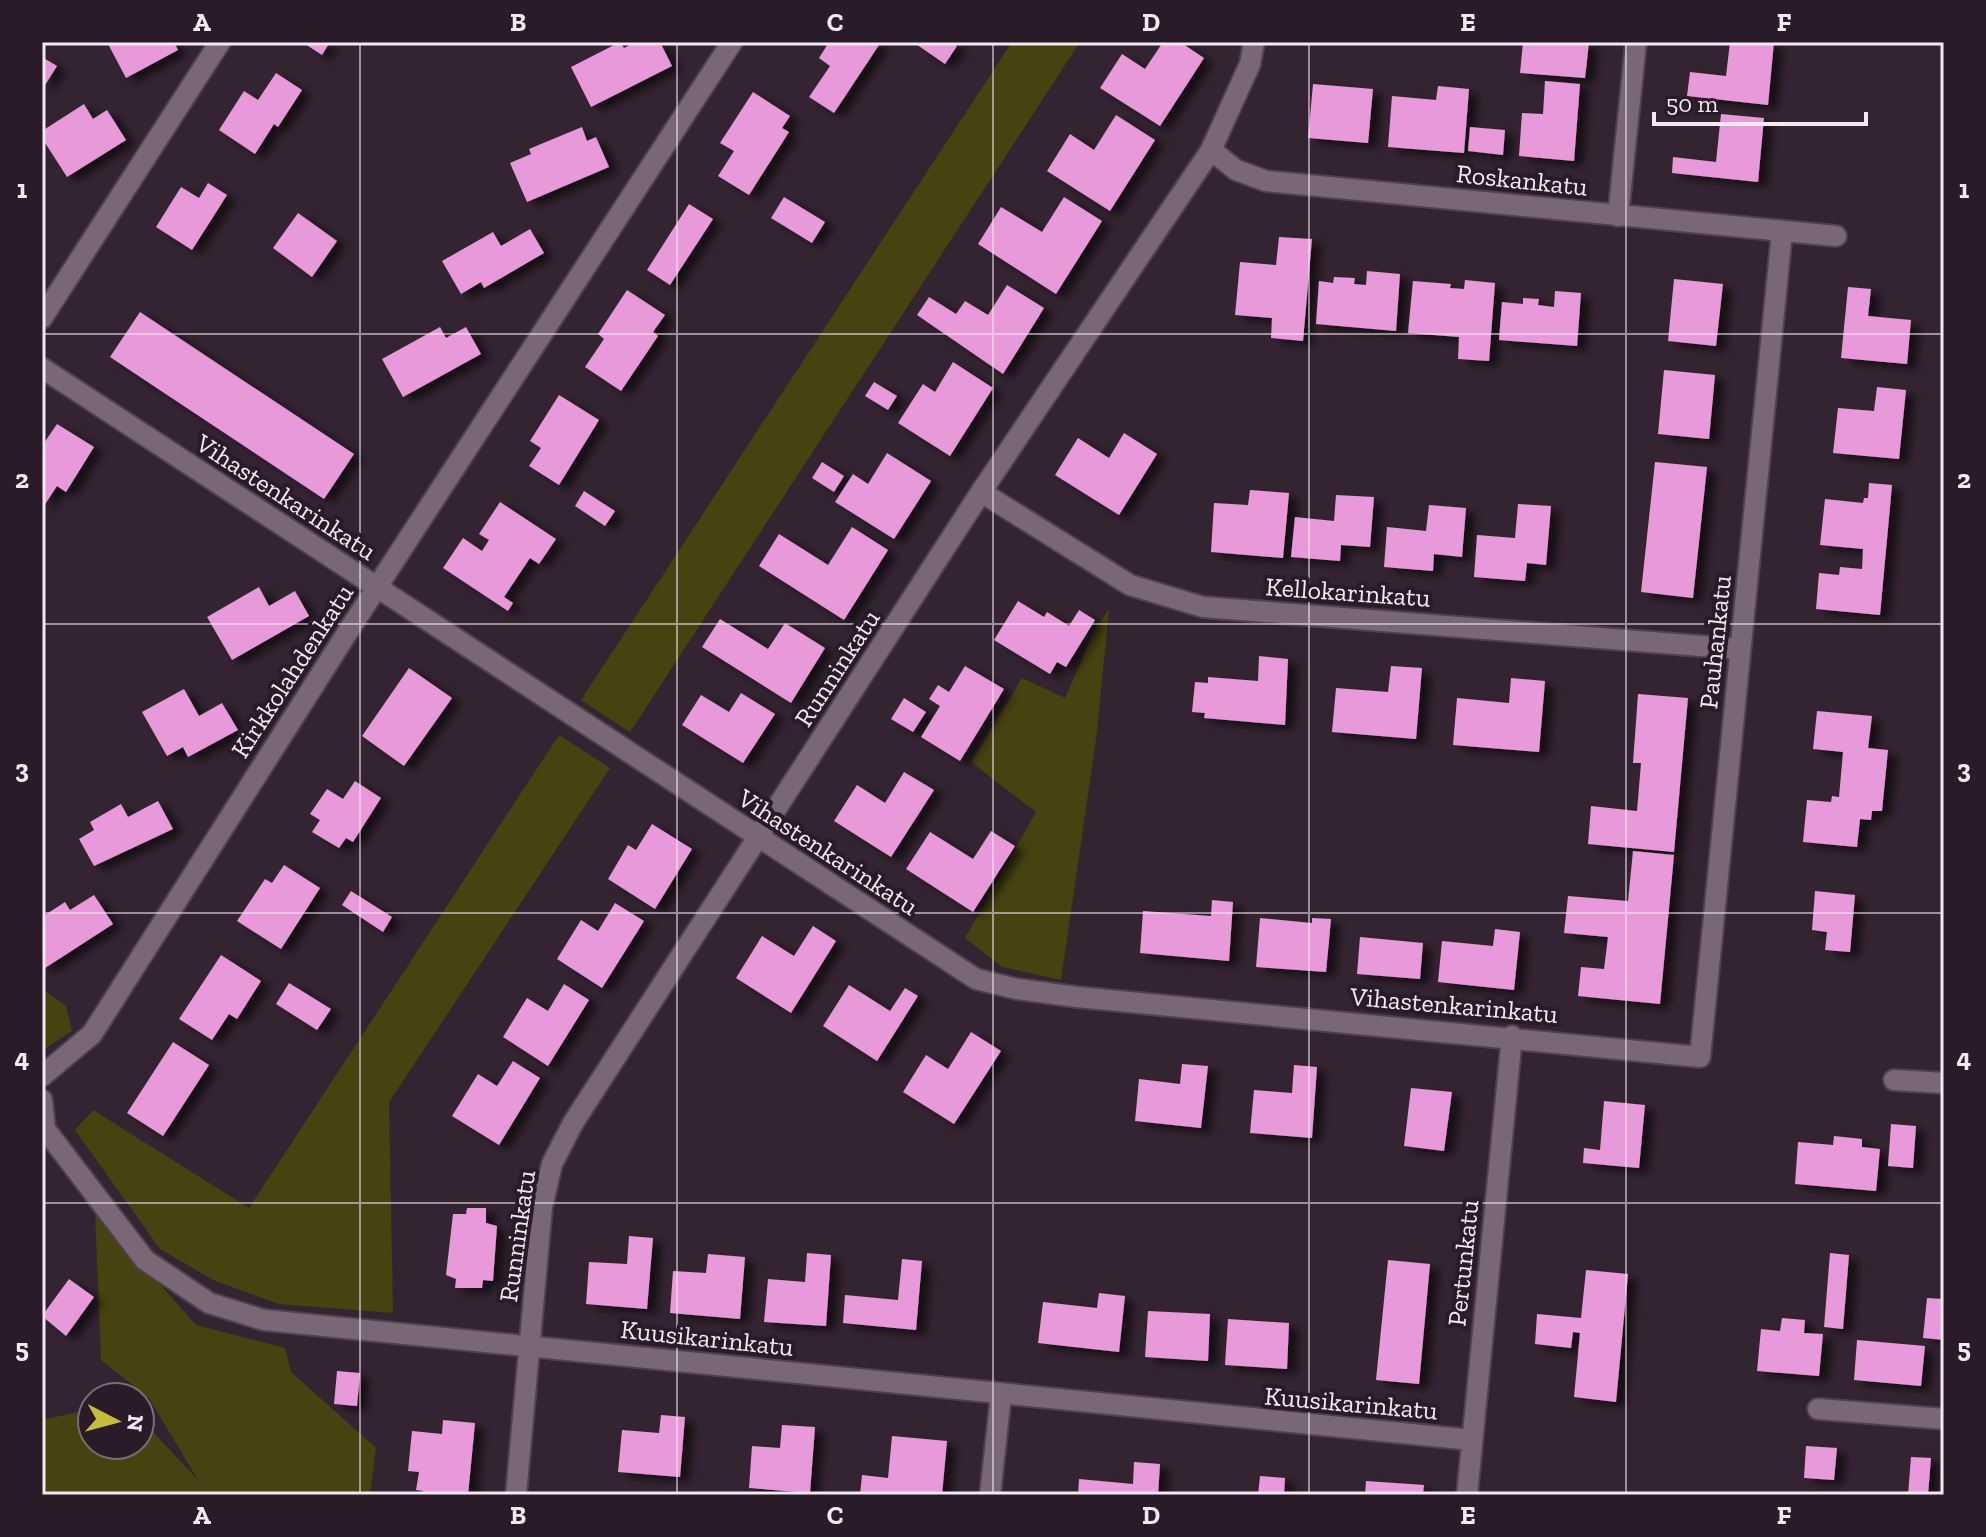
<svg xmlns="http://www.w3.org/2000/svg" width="1986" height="1537" font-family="'Zilla Slab',serif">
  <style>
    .green { fill: #474210 }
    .building { fill: #e799da; filter: url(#shadow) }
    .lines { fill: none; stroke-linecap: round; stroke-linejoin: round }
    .minor-casing { stroke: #4f424d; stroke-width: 24 }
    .minor { stroke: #796776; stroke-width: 20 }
    .grid { fill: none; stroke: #f4e9f2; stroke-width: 2; stroke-opacity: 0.55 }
    .labels { text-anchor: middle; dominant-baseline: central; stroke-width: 8; stroke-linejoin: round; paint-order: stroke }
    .street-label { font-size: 26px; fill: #f4e9f2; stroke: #291b27 }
    .neatline { fill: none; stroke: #f4e9f2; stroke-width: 3 }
    .grid-label { font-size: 26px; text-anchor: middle; font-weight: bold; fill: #f4e9f2 }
  </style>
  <defs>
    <filter id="shadow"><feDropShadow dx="9" dy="5" stdDeviation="4" flood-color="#0009"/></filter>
  </defs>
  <rect width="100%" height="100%" fill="#342431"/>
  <path class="green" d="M1012,42H1080L630,732L581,700Z
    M1109,609L1097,732L1061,980L1002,967L965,938L1036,812L971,762L1022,678L1065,698L1094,631Z
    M559,735L610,768L389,1102L393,1313L279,1304L213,1280L160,1249L75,1130L93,1110L249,1208Z
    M42,989L66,1006L72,1031L43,1050Z
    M95,1211L196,1325L285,1348L291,1372L376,1448L370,1495H42V1420L92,1409V1445H140V1418L198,1480L149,1398L101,1360Z"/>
  <path class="building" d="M107,42H174L178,50L126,78Z
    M302,42H330L322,55Z
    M620,42L624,48L636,42H660L672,66L591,107L571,67Z
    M829,42H881L834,113L809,97L830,66L819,58Z
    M913,42H951L957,46L945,64Z
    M1163,42H1180L1204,58L1160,126L1100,88L1122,54L1145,69Z
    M1523,42H1589L1585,78L1520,73Z
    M1730,42H1774L1768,105L1687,96L1690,72L1726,76Z
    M42,57L57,66L42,90Z
    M276,73L302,90L278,127L274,124L255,154L219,130L244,91L258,100Z
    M1545,81L1580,84L1574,161L1519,156L1522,113L1543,114Z
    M1313,84L1373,89L1368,143L1308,138Z
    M1438,86L1469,89L1464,153L1388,147L1392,96L1436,100Z
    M753,92L790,116L782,128L789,132L749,195L718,176L734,151L720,143Z
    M84,104L93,119L107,110L126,140L67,177L42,138V131Z
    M1721,114L1764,118L1758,182L1672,173L1673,157L1716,162Z
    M1116,115L1155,140L1110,211L1047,171L1070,134L1094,150Z
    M582,127L587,141L596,137L609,167L527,202L510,163L531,154L529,149Z
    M1470,127L1505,130L1503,155L1468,151Z
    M208,183L227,195L192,250L156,227L181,187L199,198Z
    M784,197L825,222L812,243L771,218Z
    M1064,197L1102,221L1056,294L978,244L1001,207L1042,232Z
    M689,204L713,219L670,285L647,270Z
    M298,213L337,241L312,277L273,248Z
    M530,229L544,253L484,288L481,282L461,294L442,261L493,232L501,246Z
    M1279,237L1312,239L1303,341L1271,338L1272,318L1235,315L1240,262L1276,265Z
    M1367,271L1400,274L1396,331L1316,324L1319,281L1333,283L1334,277L1355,278L1354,284L1366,285Z
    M1674,279L1723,284L1716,346L1668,341Z
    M1465,280L1495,283L1489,361L1458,359L1459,337L1408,333L1413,281L1451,284L1450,288L1464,289Z
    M1007,285L1044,308L1003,374L917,315L929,297L956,314L965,301L988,315Z
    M1848,287L1871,289L1868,316L1911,320L1907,364L1841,358Z
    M627,290L665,315L653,332L658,336L621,391L585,367L604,339L598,334Z
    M1555,291L1581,293L1577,346L1499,340L1502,302L1523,304V298L1539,299L1538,305L1554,307Z
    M140,312L354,454L324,499L110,357Z
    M440,327L446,338L466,327L481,354L403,397L382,359Z
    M953,362L993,388L950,456L898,423L923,384L935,392Z
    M1664,370L1715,375L1709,439L1658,434Z
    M874,382L897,396L888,410L865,396Z
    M1877,387L1906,390L1899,459L1833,453L1838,408L1874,411Z
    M559,395L599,420L559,485L529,466L541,448L530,441Z
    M57,424L94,447L66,492L57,486L42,509V446Z
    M1124,433L1157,454L1119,515L1055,475L1078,438L1109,458Z
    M887,453L931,481L894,539L835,502L853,474L868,484Z
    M822,462L844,476L834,492L812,478Z
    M1655,462L1707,467L1693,598L1641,592Z
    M1869,483L1892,485L1880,615L1816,609L1819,573L1839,575L1840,567L1862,569L1863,549L1820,545L1825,499L1863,503L1864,498H1868Z
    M1250,490L1289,493L1283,558L1211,552L1214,503L1248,505Z
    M584,491L615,511L605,526L575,506Z
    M1336,495L1374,497L1370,547L1341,545L1340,561L1291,557L1295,517L1334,521Z
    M500,502L556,539L539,564L530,558L504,597L513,603L508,611L443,568L463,538L482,551L489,540L479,534Z
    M1518,504L1551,506L1546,565L1527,563L1525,581L1474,577L1477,535L1515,538Z
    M1429,505L1466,508L1462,557L1434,554L1433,571L1384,567L1387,527L1426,531Z
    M852,527L888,550L844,620L759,566L779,534L828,565Z
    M259,587L269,606L295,591L309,616L232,660L207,617Z
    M1018,601L1044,617L1047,612L1069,626L1079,610L1095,620L1066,667L1057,662L1050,674L994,640Z
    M720,619L768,649L785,623L825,648L791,703L702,647Z
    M1259,656L1288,659L1285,725L1204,718L1205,713L1192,712L1195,682L1208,683V677L1258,681Z
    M965,666L1004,689L960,761L921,737L940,706L929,699L938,685L949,692Z
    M1391,666L1422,668L1416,739L1332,732L1336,688L1388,692Z
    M409,668L452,698L404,766L362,736Z
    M1511,678L1545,681L1539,752L1453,745L1457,698L1509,703Z
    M184,689L199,716L222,703L238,730L188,757L183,747L167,756L142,712Z
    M741,693L775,714L743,763L682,725L701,695L729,712Z
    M1638,694L1688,698L1674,852L1588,844L1591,806L1637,811L1641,763H1633Z
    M904,698L926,712L913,732L891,719Z
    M1817,711L1872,716L1868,748L1888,750L1882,811H1872L1871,820L1860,819L1857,847L1803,842L1807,800L1831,802L1832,796L1839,797L1843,752L1813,749Z
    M904,772L934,790L891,857L834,821L857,785L885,803Z
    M355,781L381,798L353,842L346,838L339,848L312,832L320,820L310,814L327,789L343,799Z
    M158,801L173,829L94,866L79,839L94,830L90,822L121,804L128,817Z
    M652,824L692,849L655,909L608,879L628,845L636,850Z
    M991,831L1015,846L973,912L906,869L930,832L973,859Z
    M1633,851L1674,855L1660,1004L1578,996L1581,967L1604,969L1608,937L1564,933L1568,896L1628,901Z
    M284,865L320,888L281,949L237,921L265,879L272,883Z
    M351,891L392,917L383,932L342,905Z
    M1815,891L1855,895L1850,952L1825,950L1827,932L1812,930Z
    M94,895L113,924L42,970V917L65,902L70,910Z
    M1212,900L1233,902L1229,961L1140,953L1143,911L1211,916Z
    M615,903L644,921L602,988L557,959L581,920L598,931Z
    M1260,918L1312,923V918L1331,919L1326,972L1256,967Z
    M813,926L836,941L791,1013L736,978L762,936L794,956Z
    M1495,929L1520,932L1514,990L1438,982L1442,941L1493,946Z
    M1360,937L1423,943L1420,979L1357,974Z
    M221,955L261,981L237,1019L229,1014L212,1040L179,1019Z
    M289,983L331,1009L317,1030L276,1004Z
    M564,984L589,1000L548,1066L503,1037L527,998L548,1011Z
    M849,985L890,1011L905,988L918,996L877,1061L823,1026Z
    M971,1032L1001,1051L954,1124L903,1092L926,1055L948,1069Z
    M173,1042L209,1065L163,1136L127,1113Z
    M513,1061L540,1078L499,1145L452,1116L478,1074L497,1086Z
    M1182,1064L1208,1066L1201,1128L1135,1121L1139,1079L1180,1084Z
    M1294,1065L1317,1067L1312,1138L1250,1133L1254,1090L1292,1093Z
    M1411,1088L1452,1092L1444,1151L1404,1146Z
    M1604,1101L1645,1105L1639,1168L1583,1163L1584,1148L1600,1150Z
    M1891,1124L1916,1126L1913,1168L1888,1166Z
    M1834,1136L1862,1139V1147L1880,1149L1876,1191L1795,1184L1798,1142L1833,1145Z
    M467,1208H486V1223L497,1226L493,1281L483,1280L482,1288H455L456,1279L446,1275L453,1214H466Z
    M629,1236L653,1238L647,1309L586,1304L589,1262L627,1264Z
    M807,1253L831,1255L826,1326L764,1322L768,1279L805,1282Z
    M1830,1253L1849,1255L1843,1329L1824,1327Z
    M708,1254L745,1257L740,1319L670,1313L673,1271L706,1273Z
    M902,1259L922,1261L916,1330L843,1323L845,1295L898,1300Z
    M1388,1260L1430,1264L1419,1384L1376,1380Z
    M1586,1270L1628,1274L1616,1402L1574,1397L1580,1333L1573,1332L1571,1348L1535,1344L1537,1314L1581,1318Z
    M69,1279L94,1297L66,1336L42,1316Z
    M1099,1293L1125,1296L1119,1352L1038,1343L1043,1302L1097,1308Z
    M1927,1298L1944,1299V1340L1923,1338Z
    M1148,1311L1210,1314L1208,1361L1145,1357Z
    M1782,1318L1805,1320L1804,1333L1823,1334L1819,1376L1757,1371L1761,1329L1780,1331Z
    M1228,1319L1289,1323L1287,1369L1225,1365Z
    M1857,1340L1925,1346L1921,1386L1854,1380Z
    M337,1371L360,1373L357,1406L334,1404Z
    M661,1415L685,1417L680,1477L618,1472L622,1430L659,1433Z
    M443,1420L475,1423L468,1495H423V1491L416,1490L419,1472L408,1471L412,1431L442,1434Z
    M782,1425L815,1427L810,1493L749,1488L752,1446L780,1448Z
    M892,1436L947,1441L942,1495H860L862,1475L888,1478Z
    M1806,1446L1837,1448L1834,1480L1804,1478Z
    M1911,1457L1931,1458L1928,1495H1908Z
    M1134,1462L1160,1464L1158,1495H1078L1079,1479L1133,1484Z
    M1260,1476L1285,1478L1284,1495H1258Z
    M1366,1481L1424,1485L1423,1495H1365Z"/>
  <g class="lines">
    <defs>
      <path id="minor" d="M1211,150L1236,170L1266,181L1836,236
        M1618,216L1636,42
        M42,318L220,42
        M42,368L976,979L1017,989L1077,997L1700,1057L1782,232
        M981,492L1130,585L1203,607L1740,649
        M42,1076L92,1034L349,630L732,42
        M1894,1080L1944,1083
        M42,1100L45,1129L145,1260L209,1303L264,1320L1472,1440
        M1818,1409L1944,1419
        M516,1495L542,1207L552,1164L573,1123L981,492L1211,150L1250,64L1254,42
        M990,1495L1001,1395
        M1467,1495L1512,1036"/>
    </defs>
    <use href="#minor" class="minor-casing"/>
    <use href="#minor" class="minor"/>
  </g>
  <path class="grid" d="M360,42V1495M677,42V1495M993,42V1495M1309,42V1495M1626,42V1495M42,334H1944M42,624H1944M42,913H1944M42,1203H1944"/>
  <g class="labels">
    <g class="street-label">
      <text transform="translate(1522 180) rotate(6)">Roskankatu</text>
      <text transform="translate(286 497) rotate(33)">Vihastenkarinkatu</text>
      <text transform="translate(1348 592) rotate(4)">Kellokarinkatu</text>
      <text transform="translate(1715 642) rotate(-84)">Pauhankatu</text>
      <text transform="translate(837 668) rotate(-57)">Runninkatu</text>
      <text transform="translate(292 671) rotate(-57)">Kirkkolahdenkatu</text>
      <text transform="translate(828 852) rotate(33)">Vihastenkarinkatu</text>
      <text transform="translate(1454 1005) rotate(5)">Vihastenkarinkatu</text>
      <text transform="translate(517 1236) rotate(-82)">Runninkatu</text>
      <text transform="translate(1463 1263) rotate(-84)">Pertunkatu</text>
      <text transform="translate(707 1338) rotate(6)">Kuusikarinkatu</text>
      <text transform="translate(1351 1403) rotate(5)">Kuusikarinkatu</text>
    </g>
  </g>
  <rect width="1986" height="1537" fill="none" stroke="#291b27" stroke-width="88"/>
  <g transform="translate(116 1421) rotate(96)"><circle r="38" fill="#291b27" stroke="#7a6d78" stroke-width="2"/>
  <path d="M0-6L14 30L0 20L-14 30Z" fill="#c7bb3c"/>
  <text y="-12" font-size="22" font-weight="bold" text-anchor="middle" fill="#f4e9f2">N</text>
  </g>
  <path d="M1654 112v12h212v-12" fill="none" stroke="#f4e9f2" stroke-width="4"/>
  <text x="1666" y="112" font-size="24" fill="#f4e9f2" stroke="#291b27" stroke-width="6" paint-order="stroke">50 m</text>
  <rect x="44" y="44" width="1898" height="1449" class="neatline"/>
  <g class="grid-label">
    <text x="202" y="31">A</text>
    <text x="518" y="31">B</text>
    <text x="835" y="31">C</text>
    <text x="1151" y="31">D</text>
    <text x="1468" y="31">E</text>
    <text x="1784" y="31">F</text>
    <text x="22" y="198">1</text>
    <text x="1964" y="198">1</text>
    <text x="22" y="488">2</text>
    <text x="1964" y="488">2</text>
    <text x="22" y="778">3</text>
    <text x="1964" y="778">3</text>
    <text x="22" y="1067">4</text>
    <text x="1964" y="1067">4</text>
    <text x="22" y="1357">5</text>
    <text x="1964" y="1357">5</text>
    <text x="202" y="1524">A</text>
    <text x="518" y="1524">B</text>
    <text x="835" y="1524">C</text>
    <text x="1151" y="1524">D</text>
    <text x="1468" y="1524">E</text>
    <text x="1784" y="1524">F</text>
  </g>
</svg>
